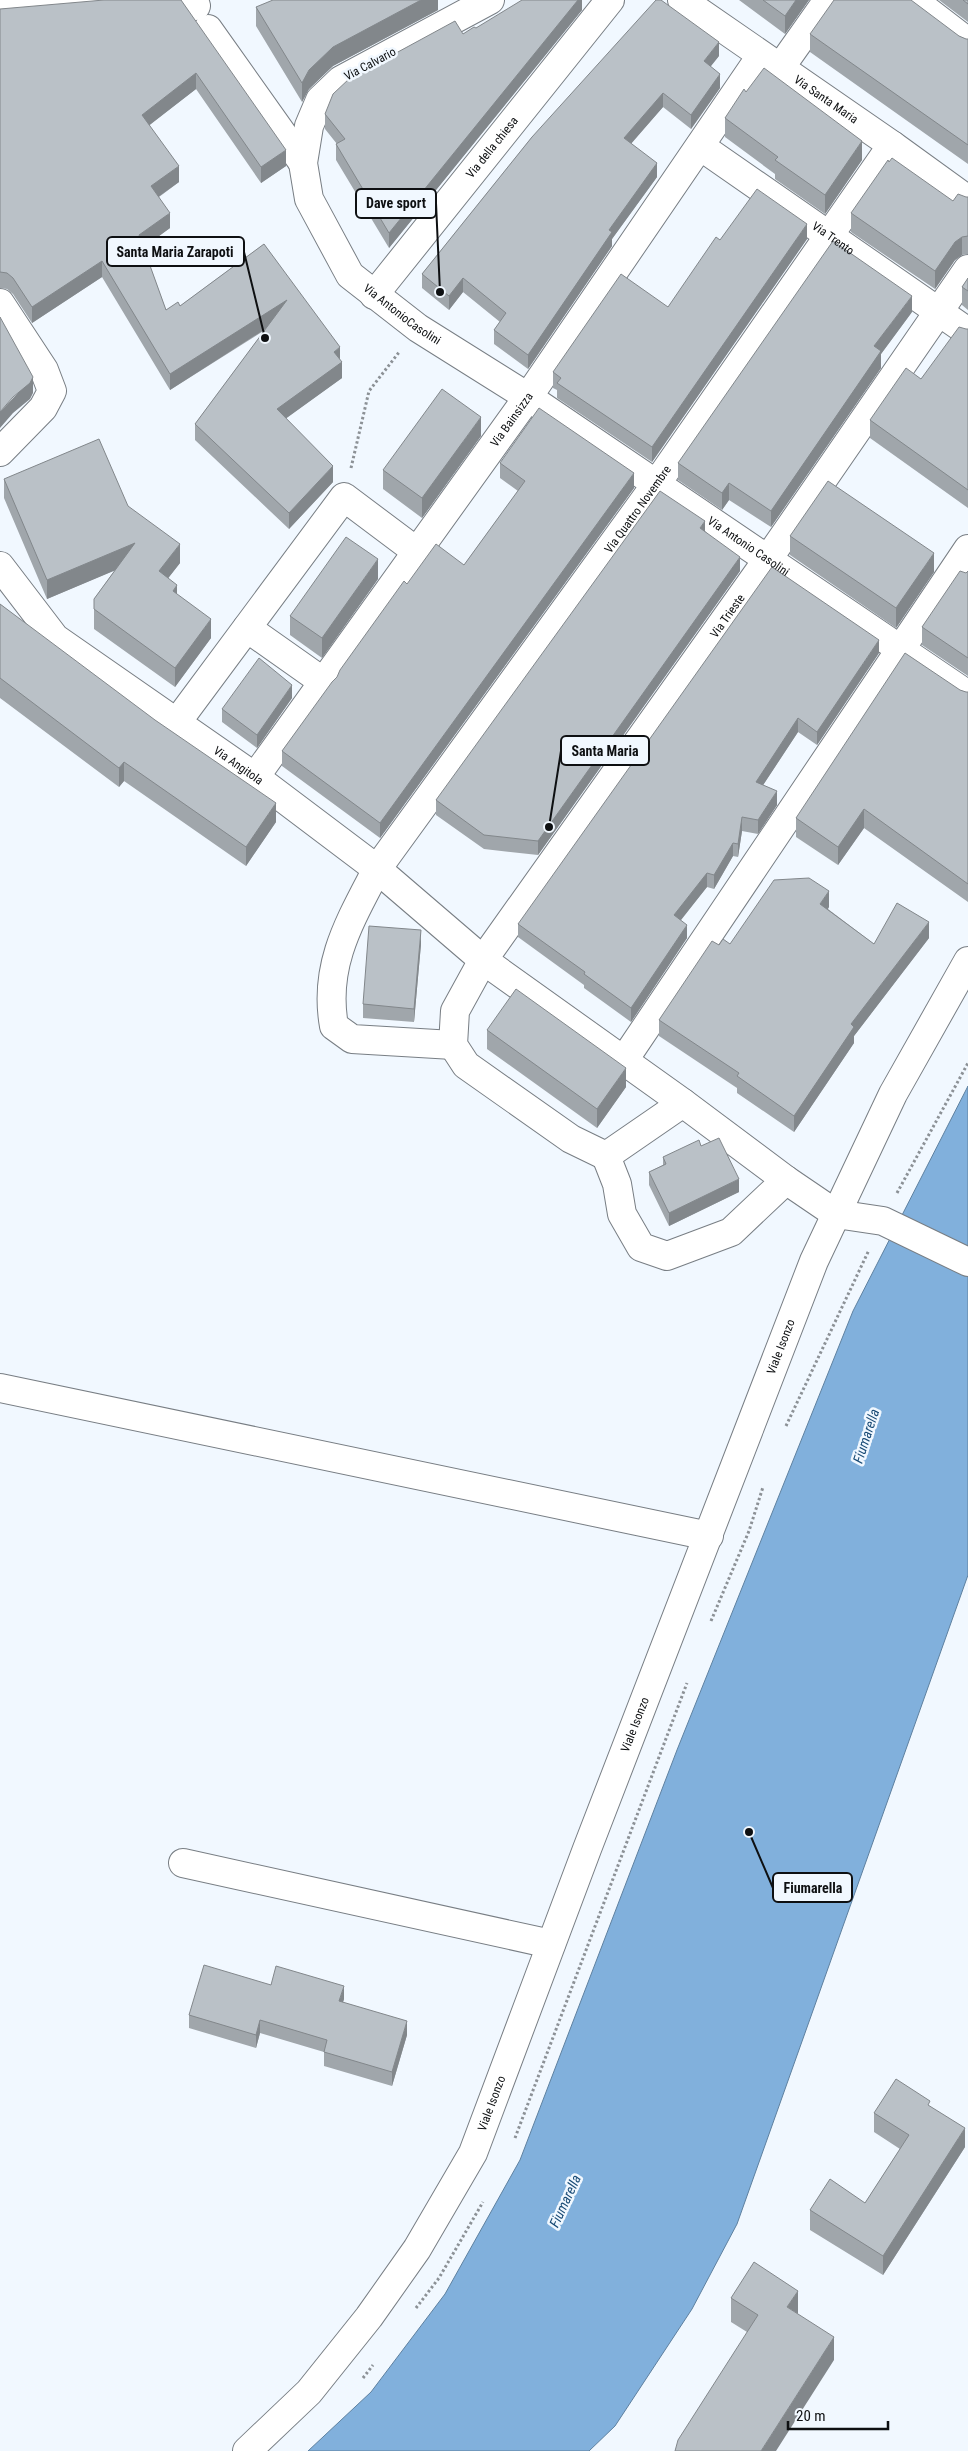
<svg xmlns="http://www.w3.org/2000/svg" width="968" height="2451" font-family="'Roboto Condensed',sans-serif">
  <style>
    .water { fill: #81b0dc; stroke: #5e809f }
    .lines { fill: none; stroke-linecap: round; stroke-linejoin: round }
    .street-casing { stroke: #787e84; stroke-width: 30 }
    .secondary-casing { stroke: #787e84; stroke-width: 30 }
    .path { stroke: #8c9196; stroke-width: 3; stroke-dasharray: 2.5 2.5; stroke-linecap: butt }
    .street { stroke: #fff; stroke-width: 28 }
    .secondary { stroke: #fff; stroke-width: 28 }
    .wall { fill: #a0a6ab }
    .shaded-wall { fill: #82878b }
    .building { fill: #bac1c7; stroke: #82878b }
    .labels { text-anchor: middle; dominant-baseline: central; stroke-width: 5; stroke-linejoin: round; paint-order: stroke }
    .street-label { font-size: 12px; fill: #0e1012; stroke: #f1f8ff }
    .water-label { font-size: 14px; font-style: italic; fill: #194b76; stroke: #f1f8ff }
    .leader { fill: none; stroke: #0e1012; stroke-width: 2 }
    .callout-dot { fill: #0e1012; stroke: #f1f8ff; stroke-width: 2 }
    .callout { fill: #f1f8ff; stroke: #0e1012; stroke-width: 2 }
    .callout-label { font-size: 14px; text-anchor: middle; font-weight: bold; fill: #0e1012 }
  </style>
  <rect width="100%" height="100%" fill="#f1f8ff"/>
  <path class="water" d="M968,1086V1575L737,2224L692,2309L615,2426L589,2451H308L371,2392L445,2294L520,2160L677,1750L853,1311Z"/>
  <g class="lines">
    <defs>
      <g id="street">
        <path d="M194,0L196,6"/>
        <path id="s1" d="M490,0L341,80L320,100L309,126L303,163L309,199L350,275L418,328L528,397L968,695"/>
        <path d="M913,0L968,42"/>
        <path d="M208,29L303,163"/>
        <path d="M780,68L828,0"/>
        <path id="s2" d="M700,146L968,332"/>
        <path id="s3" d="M374,295L610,0"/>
        <path d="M0,303L44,370L52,391L43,408L0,452"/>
        <path id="s4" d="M0,566L55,638L255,777L377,869L483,960L683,1103L786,1180L836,1214L883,1221L968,1262"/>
        <path d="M247,628L325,683"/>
        <path d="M177,722L344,497L416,551"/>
        <path id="s5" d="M255,777L528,397L761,56"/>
        <path id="s6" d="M453,1045L352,1039L334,1026C323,965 350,921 377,869L657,483L892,145"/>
        <path d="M624,1060L968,549"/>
        <path id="s7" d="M683,1103L606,1156L571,1139L466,1065L453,1045L455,1011L483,960L768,559L968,269"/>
        <path d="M606,1156L617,1184L622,1214L641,1247L667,1256L731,1232L786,1180"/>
        <path d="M0,1388L709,1536"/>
        <path d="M183,1863L551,1944"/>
      </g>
      <g id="secondary">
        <path id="s8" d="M682,0L892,145L968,200"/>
        <path d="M0,10L106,0"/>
        <path id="s9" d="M247,2451L309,2392L369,2317L417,2249L473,2153L587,1849L814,1261L893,1094L968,961"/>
      </g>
    </defs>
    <use href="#street" class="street-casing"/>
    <use href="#secondary" class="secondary-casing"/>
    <path class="path" d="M351,468L369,391L400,351
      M897,1193L968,1063
      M786,1426L869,1250
      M711,1621L749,1531L763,1487
      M515,2138L687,1683
      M416,2308L439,2278L483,2202
      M363,2378L373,2365"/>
    <use href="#street" class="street"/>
    <use href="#secondary" class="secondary"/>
  </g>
  <path class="wall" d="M181,0L286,166L261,183L196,89L149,125L179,182L159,197L170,228L143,247L166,310L180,306L264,244L340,360L342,378L286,418L333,482L289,529L195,440V424L265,330L170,390L102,277L32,323L13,294L7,289L0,288V9Z
    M438,0V10L333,66L309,89L302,102L256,26V7Z
    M582,0V10L389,248L336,160V144H337L325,129V114L463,34L476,28Z
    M739,0H809L785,34Z
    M939,0H968V22Z
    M810,34L959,36L966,39H968V164L810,52Z
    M719,56L710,66L720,88L691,129L663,107L631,143L657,177L612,239V246L528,369L494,344V330L500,322L463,292L449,310L422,288V274L532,137Z
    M746,92L862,160L825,214L775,179V174L725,137V118Z
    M966,197H968V254L962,255L955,260L935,289L851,232V213L953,201Z
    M807,239L652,462L557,398V390L553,388V372L668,307L720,240Z
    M968,278V310L962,305V287Z
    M912,312L881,354V368L771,527L729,500L722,510L678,480V463Z
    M966,329H968V508L870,438V420L921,379Z
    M481,436L422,518L383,489V470Z
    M500,463L634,488L380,838L282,766V751L407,584L464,565L518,491L500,478Z
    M4,479L128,506L180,563L168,578L177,595L211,638L175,687L94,629V599L115,570L47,599L4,498Z
    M705,531L740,571L538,855L484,849L436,815V800Z
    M790,536L934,572L896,628L790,555Z
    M968,571V676L922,645V627Z
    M378,579L322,658L290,635V616Z
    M0,604L276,822L246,866L124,781L119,787L0,698Z
    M879,653L817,745L798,732L763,785L777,805L758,834L742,831L738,857L733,856L714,889L707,887L680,920L687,938L631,1022L584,988V985L518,937V924Z
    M960,690L966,692H968V902L864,828L838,865L796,837V818Z
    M292,698L257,748L222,722V709Z
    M829,907L828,909L874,944L929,938L854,1036V1043L794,1132L737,1093V1088L659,1036V1020L719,945L730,944Z
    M421,944L414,1022L363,1018V1004Z
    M487,1030L626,1087L597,1128L487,1049Z
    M701,1146L739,1192L669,1226L649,1185V1172L663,1165V1157Z
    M271,1985L344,1999L343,2002L407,2035L392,2086L324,2066V2052L260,2033L256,2048L189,2028V2015Z
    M930,2106L965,2147L883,2275L810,2230V2210L865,2203L900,2149L874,2132V2113Z
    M731,2298L798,2314L834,2360L747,2332L731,2322Z"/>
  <path class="shaded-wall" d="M421,0H438V10L333,66L309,89L302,102V83L309,70L333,47Z
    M578,0H582V10L389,248V233Z
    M796,0H809L785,34V16Z
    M719,42V56L704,75V61Z
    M196,73V89L142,131V115Z
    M720,74V88L691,129V115Z
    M663,93V107L624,152V138Z
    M862,141V160L825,214V195Z
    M286,150V166L261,183V167Z
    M657,163V177L612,239V246L528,369V355L609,230Z
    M179,166V182L151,202V186Z
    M170,213V228L139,251V235Z
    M807,224V239L652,462V447Z
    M962,237V255L955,260L935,289V271L955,242Z
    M102,261V277L32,323V307Z
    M463,278V292L449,310V296Z
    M912,296V312L881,354V368L771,527V511L874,346Z
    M287,300V315L170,390V374Z
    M340,347V363L342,362V378L277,425V409L334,352Z
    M33,377V393L30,399L13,413L0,428V412Z
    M481,417V436L422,518V498Z
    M333,466V482L289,529V513Z
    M634,473V488L380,838V823Z
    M729,483V500L722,510V493Z
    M705,521V536L700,528Z
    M135,543V562L47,599V580Z
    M180,544V563L159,590V571Z
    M934,553V572L896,628V608Z
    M740,557V571L538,855V841Z
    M378,559V579L322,658V638Z
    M177,585V604L173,591Z
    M211,619V638L175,687V668Z
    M879,640V653L817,745V732Z
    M292,685V698L257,748V735Z
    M798,718V732L756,796V782Z
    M124,762V781L119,787V768Z
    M777,791V805L758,834V820Z
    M276,803V822L246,866V847Z
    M864,809V828L838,865V847Z
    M742,817V831L738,857V844Z
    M733,843V856L714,889V875Z
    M707,873V887L674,929V915Z
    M829,891V907L820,920V904Z
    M929,922V938L854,1036V1043L794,1132V1116L851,1024Z
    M687,925V938L631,1022V1008Z
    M421,930V944L414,1022V1009Z
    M626,1068V1087L597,1128V1109Z
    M739,1179V1192L669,1226V1213Z
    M344,1986V1999L339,2014V2001Z
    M260,2020V2033L256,2048V2035Z
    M407,2021V2035L392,2086V2072Z
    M965,2128V2147L883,2275V2256Z
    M798,2291V2314L787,2307Z
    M834,2337V2360L776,2451H761Z"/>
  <path class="building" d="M104,0H181L286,150L261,167L196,73L142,115L179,166L151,186L170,213L139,235L166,310L178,302L180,306L264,244L340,347L334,352L342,362L277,409L333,466L289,513L195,424L287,300L170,374L102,261L32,307L13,278L7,273L0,272V9Z
    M273,0H421L333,47L309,70L302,83L256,7Z
    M522,0H578L389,233L336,144L345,139L325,114L333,94L350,78L455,21L463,34L474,27L476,28Z
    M656,0H661L719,42L704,61L720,74L691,115L663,93L624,138L657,163L609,230L612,232L528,355L494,330L506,313L463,278L449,296L422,274L532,137Z
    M763,0H796L785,16Z
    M834,0H911L959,36L966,39H968V145L810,34Z
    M963,0H968V4Z
    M764,68L862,141L825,195L775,160L778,157L725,118L744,89L746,92Z
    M892,158L953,201L958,194L966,197H968V236L962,237L955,242L935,271L851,213L888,160L889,162Z
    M757,189L807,224L652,447L557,383L561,378L553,372L621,274L668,307L716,237L720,240Z
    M833,241L912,296L874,346L881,351L771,511L729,483L722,493L678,463Z
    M968,278V291L962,287Z
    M0,317L33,377L30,383L13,397L0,412Z
    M959,327L966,329H968V490L870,420L906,368L921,379Z
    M442,389L481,417L422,498L383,470Z
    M539,408L634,473L380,823L282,751L332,682L337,677L340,670L404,581L407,584L436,544L464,565L525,481L500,463Z
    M99,439L128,506L180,544L159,571L177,585L173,591L211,619L175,668L94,609V599L135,543L47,580L4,479Z
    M828,481L934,553L896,608L790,536Z
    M660,491L705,521L700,528L740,557L538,841L484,835L436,800Z
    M346,537L378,559L322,638L290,616Z
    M772,567L879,640L817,732L798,718L756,782L777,791L758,820L742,817L738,844L733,843L714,875L707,873L674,915L687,925L631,1008L584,974L585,972L518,924Z
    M960,571L966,573L968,571V658L922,627Z
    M0,604L155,720L276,803L246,847L124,762L119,768L0,678Z
    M905,653L960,690L966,692H968V884L864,809L838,847L796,818Z
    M259,658L292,685L257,735L222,709Z
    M809,878L829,891L820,904L874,944L897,903L929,922L851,1024L854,1027L794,1116L737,1076L739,1073L659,1020L712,941L719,945L723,939L730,944L774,880Z
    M369,926L421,930L414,1009L363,1004Z
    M516,989L626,1068L597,1109L487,1030Z
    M719,1138L739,1179L669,1213L649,1172L666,1164L663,1157L699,1140L701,1146Z
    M204,1965L271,1985L276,1966L344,1986L339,2001L407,2021L392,2072L324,2052L327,2040L260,2020L256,2035L189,2015Z
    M896,2079L930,2101L928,2105L965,2128L883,2256L810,2210L830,2179L865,2203L909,2135L874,2113Z
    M754,2262L798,2291L787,2307L834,2337L761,2451H675L678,2440L758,2315L731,2298Z"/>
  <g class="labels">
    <g class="street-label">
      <text transform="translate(370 64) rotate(-28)">Via Calvario</text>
      <text stroke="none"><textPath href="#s8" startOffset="175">Via Santa Maria</textPath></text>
      <text stroke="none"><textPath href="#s3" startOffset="189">Via della chiesa</textPath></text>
      <text stroke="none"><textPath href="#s2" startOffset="162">Via Trento</textPath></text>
      <text stroke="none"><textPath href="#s1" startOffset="452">Via AntonioCasolini</textPath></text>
      <text stroke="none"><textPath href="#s5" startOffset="440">Via Bainsizza</textPath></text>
      <text stroke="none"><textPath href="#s6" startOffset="734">Via Quattro Novembre</textPath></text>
      <text stroke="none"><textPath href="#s1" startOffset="869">Via Antonio Casolini</textPath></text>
      <text stroke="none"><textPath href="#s7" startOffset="799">Via Trieste</textPath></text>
      <text stroke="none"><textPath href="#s4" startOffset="314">Via Angitola</textPath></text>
      <text stroke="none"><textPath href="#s9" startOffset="1239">Viale Isonzo</textPath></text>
      <text stroke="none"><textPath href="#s9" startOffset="834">Viale Isonzo</textPath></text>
      <text stroke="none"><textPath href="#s9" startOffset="429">Viale Isonzo</textPath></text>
    </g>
    <g class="water-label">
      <text transform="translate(866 1436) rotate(-72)">Fiumarella</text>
      <text transform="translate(565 2201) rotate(-65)">Fiumarella</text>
    </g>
  </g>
  <path class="leader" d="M440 292L436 203M265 338L244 252M549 827L561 751M749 1832L773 1888"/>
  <g class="callout-dot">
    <circle cx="440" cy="292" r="5"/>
    <circle cx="265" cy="338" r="5"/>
    <circle cx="549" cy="827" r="5"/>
    <circle cx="749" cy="1832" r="5"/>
  </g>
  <g class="callout">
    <rect x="356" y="189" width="80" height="29" rx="5"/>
    <rect x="107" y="237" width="137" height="29" rx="5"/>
    <rect x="561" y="736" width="88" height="29" rx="5"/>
    <rect x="773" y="1873" width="79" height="29" rx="5"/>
  </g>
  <g class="callout-label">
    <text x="396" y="208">Dave sport</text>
    <text x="175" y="257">Santa Maria Zarapoti</text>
    <text x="605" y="756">Santa Maria</text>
    <text x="813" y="1893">Fiumarella</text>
  </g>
  <path d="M788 2421v8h100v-8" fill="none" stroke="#0e1012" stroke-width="2.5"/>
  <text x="796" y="2421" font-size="15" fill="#0e1012" stroke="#f1f8ff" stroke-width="4" paint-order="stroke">20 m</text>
</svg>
